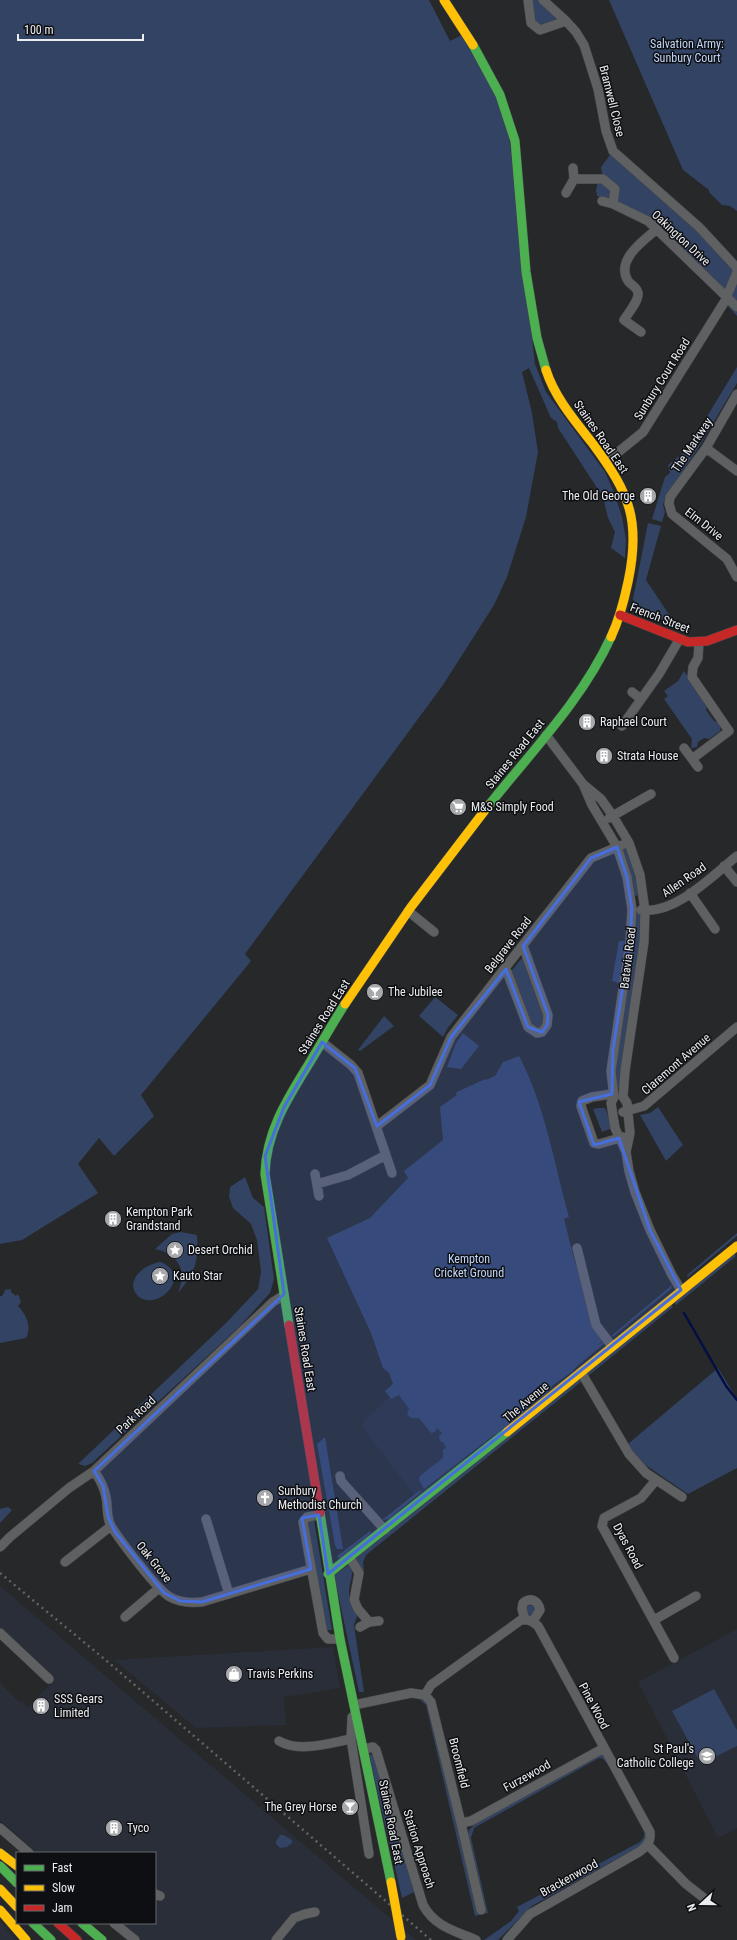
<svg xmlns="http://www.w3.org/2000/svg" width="737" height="1940" font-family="'Roboto Condensed',sans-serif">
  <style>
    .built { fill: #292e38 }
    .green { fill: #334363 }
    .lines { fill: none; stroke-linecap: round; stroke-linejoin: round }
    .stream { stroke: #030f44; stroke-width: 2.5 }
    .street-casing { stroke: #434547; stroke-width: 10 }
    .fast-casing { stroke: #434547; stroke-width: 10 }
    .slow-casing { stroke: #434547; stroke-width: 10 }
    .jam-casing { stroke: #434547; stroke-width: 10 }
    .street { stroke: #5e6062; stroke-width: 9 }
    .fast { stroke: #4caf50; stroke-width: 9 }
    .slow { stroke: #ffc107; stroke-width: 9 }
    .jam { stroke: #c62828; stroke-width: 9 }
    .rail { stroke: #626466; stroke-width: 2.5; stroke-dasharray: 2 4; stroke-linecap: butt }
    .slow-bridge-casing { stroke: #434547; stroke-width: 10; stroke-linecap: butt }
    .slow-bridge { stroke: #ffc107; stroke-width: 9 }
    .marked { fill: #466edd; fill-opacity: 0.2; stroke: #466edd; stroke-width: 3; stroke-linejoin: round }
    .labels { text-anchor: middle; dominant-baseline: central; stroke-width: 3; stroke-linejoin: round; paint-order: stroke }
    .park-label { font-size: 12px; fill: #c2d5fa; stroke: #0e0f12 }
    .street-label { font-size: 12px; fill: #ebedf0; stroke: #0e0f12 }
    .poi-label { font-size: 12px; fill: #ebedf0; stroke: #0e0f12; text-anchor: start }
  </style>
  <rect width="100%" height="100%" fill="#26282a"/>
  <path class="built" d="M401,1387L413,1403L469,1462L420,1502L363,1428L364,1420Z
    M0,1586L416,1940H141L120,1923H155V1853H37L0,1820V1683L20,1703L22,1701L28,1708L52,1682L0,1629Z
    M737,1629V1828L718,1838L638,1682Z
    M333,1647L340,1688L284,1697L286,1725L196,1728L114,1660Z
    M0,1921L16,1940H0Z"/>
  <path class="green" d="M0,0H429L450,41L466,33L506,110L535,364L546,392L605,472L615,495L622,517L626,539L625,558L611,548L615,532L608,518L603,497L558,428L557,422L551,418L529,368L522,372L532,413L538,452L526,517L507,577L494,605L443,685L245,954L251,961L141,1095L154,1116L114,1156L99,1138L78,1164L98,1193L22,1240L0,1244Z
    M528,0H543L566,21L535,27Z
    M609,0H737V211L730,206L722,205L709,192V190L683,170Z
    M613,151L737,267V316L657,229L613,204L616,196L603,179L601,167Z
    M598,181L603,182L611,192V196L607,199L597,196L596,190Z
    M737,367V383L697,450L666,496L663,505L665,512L662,522L652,519L665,477L670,473L668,465L686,451Z
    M648,523L661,526L646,580L678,628L636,608L633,599Z
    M684,671L707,705L706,710L714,721L720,723L721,726L720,731L709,739L704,738L698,742L697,747L691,748L692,739L664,699L668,696L664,691L678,681Z
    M628,848L636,873L640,895L634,896L622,850Z
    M632,909L645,911L625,1088L612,1089Z
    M619,941H625L619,983L612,981Z
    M526,953L548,1015L545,1030L532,1031L508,975Z
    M435,997L458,1015L447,1029L443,1037L419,1016Z
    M384,1016L394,1026L360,1051L358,1050Z
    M463,1033L479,1046L461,1069L447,1067L456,1043Z
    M519,1056C545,1105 554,1163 569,1217L564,1219L574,1259L602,1341L597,1346L605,1340V1343L576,1367L572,1372L553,1385L545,1395L530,1404L527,1409L509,1427L494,1435L424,1489L419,1480L420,1476L443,1458V1450L446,1448L444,1443L440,1441L439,1436L442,1433L437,1428L435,1432L431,1433L419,1418H411L407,1414L409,1409L399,1395L391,1399L385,1391L393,1384L389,1373L383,1368L371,1333L327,1238L370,1218L408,1178L404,1171L443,1140L440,1107L457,1095L455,1093L485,1079L486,1080L495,1076L503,1062Z
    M658,1107L683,1145L666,1161L640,1115L650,1113Z
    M599,1108H605L613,1128L602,1132L593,1109Z
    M245,1177L253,1198L264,1207L274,1279L270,1293L240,1326L92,1463L85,1466L78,1464L226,1323L258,1289L261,1272L257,1240L251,1224L233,1208L229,1197L230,1187Z
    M181,1232L197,1235C199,1262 195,1272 178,1293C187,1270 179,1254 155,1249L172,1234Z
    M737,1233V1236L688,1277L687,1275Z
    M734,1253L736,1256L676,1305L673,1301Z
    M161,1262C195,1277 154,1314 137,1295C124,1279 147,1263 161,1262Z
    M672,1285L671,1289L614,1336L610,1337Z
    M11,1289V1292L16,1296L18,1294L21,1302L18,1306C26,1314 32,1326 26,1338L0,1343V1296H2L5,1291L4,1290Z
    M670,1303L673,1307L588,1376L587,1372Z
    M718,1368L737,1399V1468L688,1494L622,1449Z
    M579,1378L582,1381L366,1555L363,1562L364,1570L359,1573L355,1561L358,1556Z
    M325,1437L343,1549H337L335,1545L317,1444Z
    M420,1490L421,1492L389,1519L382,1520Z
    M8,1507L12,1510L0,1523V1509Z
    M310,1520H314L332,1630H327L307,1523Z
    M370,1531L371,1533L339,1559L337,1556Z
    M350,1564C355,1575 349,1582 349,1593C349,1601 354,1607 358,1614L354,1625L364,1692H359L334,1575Z
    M532,1605L536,1607V1615L530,1617L526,1614L525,1609L528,1606Z
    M714,1689L737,1730V1746L701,1764L672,1711Z
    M410,1696H421L427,1702L467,1837L469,1830L475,1824L599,1754L605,1755L647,1835L642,1845L532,1906L498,1940H484L511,1921L519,1911L517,1907L640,1842L644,1837V1832L607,1763L602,1758H599L474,1828L471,1838L488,1913L475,1916L426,1705L418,1698L413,1697L371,1706Z
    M375,1753L416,1891L402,1898L369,1755Z
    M280,1835H283L292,1840V1843L287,1847L280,1848L276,1844V1841Z"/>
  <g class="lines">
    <path class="stream" d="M684,1313L726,1386L737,1400"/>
    <defs>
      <path id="street" d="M528,0L531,23L540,30L566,21
        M543,0L566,21L576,32L584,45L598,89L606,131L613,151L699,227L737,268
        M573,168L574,179
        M566,193L574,179H603L615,189L613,204
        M602,201L613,204L648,221L737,307
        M641,332L624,320C628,313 639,301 638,293C637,287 631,285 628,281C615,260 644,240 657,229
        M737,394L706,448L670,497L669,504L672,514L727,559L737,577
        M706,448L737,471
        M606,462L643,432L725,301L737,272
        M632,692L641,699
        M622,726L659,674L679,640
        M546,735L583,784L592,805L617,847L627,877L632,909L630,941L611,1071L614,1097L611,1103L615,1128L626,1152
        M684,748L698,767
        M692,759L729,731L692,677L693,667L698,658L699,643
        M583,784L601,799L613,816L629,843L640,875L645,911L644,942L625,1071L623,1097L627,1103L630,1133L626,1152L629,1171L635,1192L650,1230L672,1275L681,1290
        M609,818L651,794
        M724,866L737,882
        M690,893L715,929
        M641,910C675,915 712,876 737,856
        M408,911L434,932
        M506,969L528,1027L537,1033L542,1032L547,1025L548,1015L523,946
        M322,1042L351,1065L358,1073L392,1173
        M612,1094L592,1097L582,1101L581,1106L594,1143L599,1144L623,1137
        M623,1112L644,1106L737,1027
        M377,1126L430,1085L451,1037L591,858L622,845
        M315,1174L319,1196
        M317,1184L348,1175L386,1155
        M577,1248L596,1325L612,1346
        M581,1372L629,1454L646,1473L682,1497
        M94,1471C100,1479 104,1487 106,1497C108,1507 106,1517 111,1526C119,1539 158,1591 170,1597C180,1603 191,1603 202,1602L311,1569
        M340,1476L341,1481L385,1530
        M656,1480L641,1498L604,1518L602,1526L674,1658
        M319,1515L307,1517L303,1522L323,1633L328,1639H340
        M206,1519L229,1594
        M0,1547L10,1537L69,1488L94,1471L273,1302L284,1295
        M350,1558L359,1573L354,1600L358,1609L369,1622
        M65,1562L111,1526
        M125,1617L159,1588
        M525,1620L522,1609L523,1603C531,1597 538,1600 540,1610L533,1621
        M654,1620L696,1596
        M360,1627L369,1622L379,1621
        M0,1633L49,1679
        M425,1695L431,1685L521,1620C529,1619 532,1621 538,1626L650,1832C651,1842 647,1846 639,1852L539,1909L530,1914L507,1940
        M354,1705L411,1693L425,1695L431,1702L461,1823L481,1910
        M352,1717L351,1739L369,1854
        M279,1741C299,1753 329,1743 351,1739
        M364,1749L373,1747L376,1750L423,1905C435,1927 455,1931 476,1940
        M461,1823L471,1821L604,1748
        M0,1828L29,1853
        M648,1845L686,1884L704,1898
        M155,1894L160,1896
        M114,1923L135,1940
        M276,1940L294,1918L305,1914L315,1912"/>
      <path id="fast" d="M473,45L500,95L515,141L526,272L537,338L546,370
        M489,805C532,751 582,700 611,637
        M289,1325L265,1174C266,1133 286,1101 307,1067C320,1046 332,1024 345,1004
        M320,1513L340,1639L391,1882
        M328,1574L507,1432
        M0,1866L17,1883
        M33,1923L51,1940
        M82,1923L102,1940"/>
      <path id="slow" d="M444,0L473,45
        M546,370C555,398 575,421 593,444C630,494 641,521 628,582C624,601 619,620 611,637
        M345,1004L411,907L489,805
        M507,1432L737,1246
        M0,1853L17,1866
        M0,1889L17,1907
        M0,1910L26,1940"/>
      <path id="jam" d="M620,615L688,642L707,641L737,630
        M289,1325L320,1513
        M58,1923L77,1940"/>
    </defs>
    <use href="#street" class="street-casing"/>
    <use href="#fast" class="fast-casing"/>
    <use href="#slow" class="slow-casing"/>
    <use href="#jam" class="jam-casing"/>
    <use href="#street" class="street"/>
    <use href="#fast" class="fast"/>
    <use href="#slow" class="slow"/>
    <use href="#jam" class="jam"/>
    <path class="rail" d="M0,1573L108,1662L431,1940"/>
    <defs>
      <path id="slow-bridge" d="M391,1882L401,1937"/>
    </defs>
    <use href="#slow-bridge" class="slow-bridge-casing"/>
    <use href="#slow-bridge" class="slow-bridge"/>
  </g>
  <path class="marked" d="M617,847L627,877L632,909L630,941L613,1050L612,1094L579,1102L594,1145L619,1138L650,1230L681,1290L328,1574L319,1515L302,1518L311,1569L202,1602L180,1601L164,1593L115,1532L108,1517L103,1486L94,1471L284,1294L265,1156L284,1107L322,1042L355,1068L377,1126L430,1085L451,1037L506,969L528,1027L542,1032L547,1025L548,1015L523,946L591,858Z"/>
  <defs>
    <symbol id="building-disc" viewBox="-11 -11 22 22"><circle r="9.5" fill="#a6a8ab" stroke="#0e0f12"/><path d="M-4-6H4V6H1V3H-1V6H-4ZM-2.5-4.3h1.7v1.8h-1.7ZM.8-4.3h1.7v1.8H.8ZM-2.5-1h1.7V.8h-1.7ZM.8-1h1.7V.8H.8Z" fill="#fff"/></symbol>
    <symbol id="supermarket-disc" viewBox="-11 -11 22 22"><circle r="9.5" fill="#a6a8ab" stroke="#0e0f12"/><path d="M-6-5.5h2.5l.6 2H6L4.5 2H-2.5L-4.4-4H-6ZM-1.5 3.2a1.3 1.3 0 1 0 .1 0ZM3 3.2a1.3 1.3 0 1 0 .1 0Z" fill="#fff"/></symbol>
    <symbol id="bar-disc" viewBox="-11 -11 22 22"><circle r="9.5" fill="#a6a8ab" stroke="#0e0f12"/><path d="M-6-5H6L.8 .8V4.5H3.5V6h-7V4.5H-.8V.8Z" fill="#fff"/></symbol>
    <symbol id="sight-disc" viewBox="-11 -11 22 22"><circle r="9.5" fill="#a6a8ab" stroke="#0e0f12"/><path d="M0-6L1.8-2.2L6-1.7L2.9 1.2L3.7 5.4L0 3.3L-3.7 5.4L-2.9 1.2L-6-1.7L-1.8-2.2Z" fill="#fff"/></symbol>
    <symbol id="church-disc" viewBox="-11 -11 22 22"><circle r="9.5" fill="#a6a8ab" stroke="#0e0f12"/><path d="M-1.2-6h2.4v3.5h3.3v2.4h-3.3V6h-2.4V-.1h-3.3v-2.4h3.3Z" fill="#fff"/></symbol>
    <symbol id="shop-disc" viewBox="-11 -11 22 22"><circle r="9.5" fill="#a6a8ab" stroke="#0e0f12"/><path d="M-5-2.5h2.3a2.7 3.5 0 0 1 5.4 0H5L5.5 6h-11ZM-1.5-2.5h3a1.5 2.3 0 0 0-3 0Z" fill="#fff"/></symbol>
    <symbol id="school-disc" viewBox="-11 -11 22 22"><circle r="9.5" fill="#a6a8ab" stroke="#0e0f12"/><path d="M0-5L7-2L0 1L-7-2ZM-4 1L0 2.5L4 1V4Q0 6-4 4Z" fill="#fff"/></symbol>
  </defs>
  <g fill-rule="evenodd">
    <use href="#building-disc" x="638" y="486" width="20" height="20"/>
    <use href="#building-disc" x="577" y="712" width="20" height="20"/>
    <use href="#building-disc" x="594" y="746" width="20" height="20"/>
    <use href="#supermarket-disc" x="448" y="797" width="20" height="20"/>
    <use href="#bar-disc" x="365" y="982" width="20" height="20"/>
    <use href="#building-disc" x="103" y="1209" width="20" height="20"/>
    <use href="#sight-disc" x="165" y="1240" width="20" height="20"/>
    <use href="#sight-disc" x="150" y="1266" width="20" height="20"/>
    <use href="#church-disc" x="255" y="1488" width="20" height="20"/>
    <use href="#shop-disc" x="224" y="1664" width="20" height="20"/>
    <use href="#building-disc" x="31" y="1696" width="20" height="20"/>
    <use href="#school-disc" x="697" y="1746" width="20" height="20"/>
    <use href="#bar-disc" x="340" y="1797" width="20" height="20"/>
    <use href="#building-disc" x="104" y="1818" width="20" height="20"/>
  </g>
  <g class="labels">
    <g class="park-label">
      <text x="687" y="44">Salvation Army:<tspan x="687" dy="14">Sunbury Court</tspan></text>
      <text x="469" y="1259">Kempton<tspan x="469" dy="14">Cricket Ground</tspan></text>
    </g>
    <g class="street-label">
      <text transform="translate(612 101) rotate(76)">Bramwell Close</text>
      <text transform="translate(681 238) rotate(43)">Oakington Drive</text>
      <text transform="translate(662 379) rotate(-58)">Sunbury Court Road</text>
      <text transform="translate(601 437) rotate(55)">Staines Road East</text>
      <text transform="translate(692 445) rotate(-56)">The Markway</text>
      <text transform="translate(704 524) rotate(38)">Elm Drive</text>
      <text transform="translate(660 618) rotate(21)">French Street</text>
      <text transform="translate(515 754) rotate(-51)">Staines Road East</text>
      <text transform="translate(684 880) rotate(-35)">Allen Road</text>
      <text transform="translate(508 945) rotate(-52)">Belgrave Road</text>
      <text transform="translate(628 958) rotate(-83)">Batavia Road</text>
      <text transform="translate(324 1017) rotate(-58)">Staines Road East</text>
      <text transform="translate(676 1064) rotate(-41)">Claremont Avenue</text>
      <text transform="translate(305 1349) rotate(81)">Staines Road East</text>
      <text transform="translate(526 1402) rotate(-40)">The Avenue</text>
      <text transform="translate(136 1415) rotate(-43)">Park Road</text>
      <text transform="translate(628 1546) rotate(62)">Dyas Road</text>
      <text transform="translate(154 1562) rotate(51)">Oak Grove</text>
      <text transform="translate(594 1706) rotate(62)">Pine Wood</text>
      <text transform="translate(459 1763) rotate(76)">Broomfield</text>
      <text transform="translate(527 1776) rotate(-29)">Furzewood</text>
      <text transform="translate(391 1822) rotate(79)">Staines Road East</text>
      <text transform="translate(419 1849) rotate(73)">Station Approach</text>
      <text transform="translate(569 1878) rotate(-29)">Brackenwood</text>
    </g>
    <g class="poi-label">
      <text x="635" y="496" text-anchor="end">The Old George</text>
      <text x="600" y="722">Raphael Court</text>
      <text x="617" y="756">Strata House</text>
      <text x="471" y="807">M&amp;S Simply Food</text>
      <text x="388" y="992">The Jubilee</text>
      <text x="126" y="1212">Kempton Park<tspan x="126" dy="14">Grandstand</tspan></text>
      <text x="188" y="1250">Desert Orchid</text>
      <text x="173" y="1276">Kauto Star</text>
      <text x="278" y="1491">Sunbury<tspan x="278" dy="14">Methodist Church</tspan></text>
      <text x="247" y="1674">Travis Perkins</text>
      <text x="54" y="1699">SSS Gears<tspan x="54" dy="14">Limited</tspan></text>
      <text x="694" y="1749" text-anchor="end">St Paul's<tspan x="694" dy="14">Catholic College</tspan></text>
      <text x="337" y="1807" text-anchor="end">The Grey Horse</text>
      <text x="127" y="1828">Tyco</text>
    </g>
  </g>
  <rect x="16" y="1852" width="140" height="72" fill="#0e0f12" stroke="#66686b"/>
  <rect x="24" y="1865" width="20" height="6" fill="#4caf50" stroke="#66686b"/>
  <text x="52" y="1872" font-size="12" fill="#ebedf0">Fast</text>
  <rect x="24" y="1885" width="20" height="6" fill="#ffc107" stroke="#66686b"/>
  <text x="52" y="1892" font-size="12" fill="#ebedf0">Slow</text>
  <rect x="24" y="1905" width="20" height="6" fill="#c62828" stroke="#66686b"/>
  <text x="52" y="1912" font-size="12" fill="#ebedf0">Jam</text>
  <g transform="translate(701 1904) rotate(249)" stroke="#0e0f12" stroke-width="3" paint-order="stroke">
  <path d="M0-3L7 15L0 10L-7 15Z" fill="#ebedf0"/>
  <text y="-6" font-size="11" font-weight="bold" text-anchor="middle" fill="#ebedf0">N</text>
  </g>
  <path d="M18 34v6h125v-6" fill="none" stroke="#ebedf0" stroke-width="2"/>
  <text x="24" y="34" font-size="12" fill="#ebedf0" stroke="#0e0f12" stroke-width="3" paint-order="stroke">100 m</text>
</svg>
